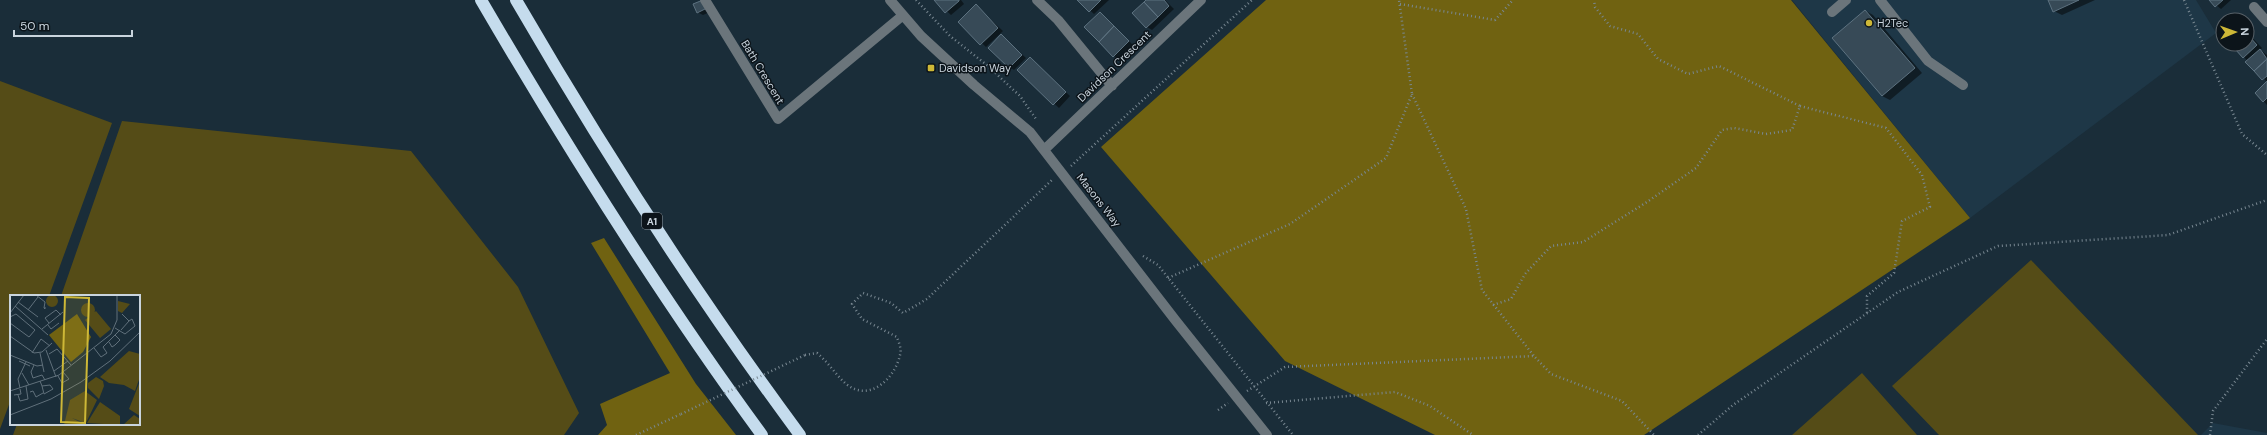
<svg xmlns="http://www.w3.org/2000/svg" width="2267" height="435" font-family="'DM Sans',sans-serif">
  <style>
    .built { fill: #1e3747 }
    .green { fill: #554c17 }
    .forest { fill: #706211 }
    .shadow { fill: #0007 }
    .building { fill: #374a57; stroke: #5d7280 }
    .lines { fill: none; stroke-linecap: round; stroke-linejoin: round }
    .path { stroke: #798892; stroke-width: 2.5; stroke-dasharray: 1 3; stroke-linecap: butt }
    .minor { stroke: #6b757b; stroke-width: 10 }
    .highway { stroke: #c5dced; stroke-width: 12 }
    .path-bridge { stroke: #798892; stroke-width: 2.5; stroke-dasharray: 1 3; stroke-linecap: butt }
    .poi-dot { fill: #ceb837; stroke: #0c141a; stroke-width: 1.5 }
    .labels { text-anchor: middle; dominant-baseline: central; stroke-width: 3; stroke-linejoin: round; paint-order: stroke }
    .shield { fill: #0c141a; stroke: #909aa2; stroke-width: 1 }
    .shield-label { font-size: 10px; font-weight: bold; fill: #c9d4dd }
    .poi-label { font-size: 11px; fill: #c9d4dd; stroke: #0c141a; text-anchor: start }
    .street-label { font-size: 11px; fill: #c9d4dd; stroke: #0c141a }
    .inset-road { fill: none; stroke: #60707b; stroke-width: 1 }
    .view { fill: #ceb837; fill-opacity: 0.15; stroke: #ceb837; stroke-width: 2 }
    .inset-edge { fill: none; stroke: #c9d4dd; stroke-width: 2 }
  </style>
  <rect width="100%" height="100%" fill="#1a2d39"/>
  <path class="built" d="M1792,0H2196L2216,33L1970,218Z
    M2213,423L2267,433V435H2201Z"/>
  <path class="green" d="M0,81L112,123L49,296H11V399L0,429Z
    M122,121L411,151L518,287L579,413L564,435H13L17,424H139V296H61Z
    M2031,260L2198,435H1939L1892,386Z
    M1862,373L1917,435H1792Z"/>
  <path class="forest" d="M1266,0H1791L1970,218L1644,435H1435L1285,361L1101,147Z
    M604,238L696,384L736,435H598L607,425L600,404L670,373L591,243Z"/>
  <path class="shadow" d="M935,0H961L964,4L951,15Z
    M1079,0H1109L1094,14Z
    M1147,0H1165L1174,9L1152,30L1147,27Z
    M2049,0H2095L2062,15L2054,11Z
    M2210,0H2231L2221,9Z
    M694,5L712,11L703,15L697,12Z
    M976,6L1003,31L986,47L960,22Z
    M1866,11L1873,15L1922,73L1890,100L1882,96Z
    M1100,13L1133,45L1119,59L1114,56Z
    M2247,32L2262,48L2260,50L2267,55V82L2232,44H2247Z
    M1001,35L1026,58L1014,70L1009,67Z
    M1030,58L1070,96L1059,108L1019,70Z
    M2267,83V105L2256,93Z"/>
  <path class="building" d="M703,0L707,8L697,13L693,4Z
    M934,0H959V1L945,13Z
    M1077,0H1101L1089,12Z
    M1146,0H1164L1169,6L1158,17L1144,2Z
    M2048,0H2079L2053,12Z
    M2209,0H2223L2215,7Z
    M1144,2L1158,17L1146,28L1132,13Z
    M976,4L998,28L980,45L958,22Z
    M1865,10L1915,68L1882,96L1832,38Z
    M1100,12L1114,26L1099,42L1084,27Z
    M1114,26L1129,41L1113,57L1099,42Z
    M1001,34L1022,55L1009,68L988,48Z
    M2249,36L2257,45L2243,58L2235,49L2240,44H2247Z
    M2260,49L2267,59L2254,71L2245,62Z
    M1030,57L1066,92L1053,105L1017,70Z
    M2267,59V76L2262,80L2254,71Z
    M2267,81V98L2263,102L2255,93Z"/>
  <g class="lines">
    <path class="path" d="M916,0L950,36L988,66L1020,96L1036,119
      M2184,0L2242,134L2267,155
      M1400,4L1495,20L1513,0
      M1412,94L1466,209L1482,290L1534,356
      M1800,106L1886,128L1922,175L1930,207L1902,221L1894,273L1867,296V313
      M1071,166L1252,0
      M1143,256L1158,265L1293,435
      M1168,278L1290,224L1386,158L1412,94L1399,0
      M1493,305L1511,299L1525,274L1551,246L1583,242L1647,202L1696,168L1722,130L1734,128L1766,134L1792,130L1800,106L1719,66L1688,74L1658,59L1638,34L1610,26L1595,7L1594,0
      M805,355L817,353C828,362 836,375 846,384C870,403 895,378 900,355C902,350 899,343 897,337L862,319L852,304L863,293L891,303L903,313L927,299L1052,180
      M1247,391L1285,367L1534,356L1551,374L1622,401L1654,435
      M1266,403L1395,392L1430,406L1473,435
      M1218,410L1228,403
      M636,435L681,414
      M1698,435L1733,405L1898,292L1998,246L2168,235L2267,200
      M2210,435L2213,411L2267,339"/>
    <path class="minor" d="M705,0L778,119L902,16
      M890,0L921,36L974,85L1030,132L1176,321L1267,435
      M1037,0L1058,20L1112,86
      M1880,0L1928,61L1963,85
      M2254,7L2267,22
      M1832,12L1846,0
      M1044,150L1201,0"/>
    <path class="highway" d="M481,0C568,149 660,296 762,435
      M516,0C603,150 697,296 800,435"/>
    <path class="path-bridge" d="M681,414L805,355"/>
  </g>
  <g class="poi-dot">
    <circle cx="1869" cy="23" r="4"/>
    <rect x="927" y="64" width="8" height="8" rx="2"/>
  </g>
  <g class="labels">
    <rect class="shield" x="642" y="213" width="20" height="16" rx="3"/>
    <g class="shield-label">
      <text x="652" y="221">A1</text>
    </g>
    <g class="poi-label">
      <text x="1877" y="23">H2Tec</text>
      <text x="939" y="68">Davidson Way</text>
    </g>
    <g class="street-label">
      <text transform="translate(1114 66) rotate(-44)">Davidson Crescent</text>
      <text transform="translate(763 72) rotate(59)">Bath Crescent</text>
      <text transform="translate(1099 200) rotate(52)">Masons Way</text>
    </g>
  </g>
  <g transform="translate(10 295)">
    <rect width="130" height="130" fill="#1a2d39"/>
    <path d="M36 6a6 6 0 1 1 12 0a6 6 0 1 1-12 0ZM108,6L120,9L112,18L108,16ZM71 15a7 7 0 1 1 14 0a7 7 0 1 1-14 0ZM86,16L101,34L90,43L75,25ZM119,56L130,59V82L125,96L114,90L99,88L90,82ZM86,82L93,86L94,91L89,104L78,93V88ZM130,86V121L119,114ZM75,96L87,105L76,128L62,123L75,130H54L60,105ZM90,107L110,121V130L77,128ZM124,120L130,124V130H113Z" fill="#554c17"/>
    <path d="M67,19L81,42L73,57L61,67L39,40Z" fill="#706211"/>
    <path class="inset-road" d="M26,0L35,7L34,13L35,14V12M8,7L28,22M5,11L38,40M18,15L28,2M0,18L14,0M0,28L19,42L25,35L6,19L0,22M39,28L35,23L46,15L51,20M38,30L41,34L49,28M105,33L115,39L125,31L122,24L119,26L112,19M32,34L53,17M111,35L119,26M0,41L24,58L32,57L42,48M99,47L102,52L105,50L110,45L105,40M84,53L91,62L97,58L93,52L110,35M36,55L46,82M22,58L31,44L40,51M30,58L34,77M39,59L47,54L61,70M0,60L27,71L33,70M9,66L20,71M24,70L21,77L23,83L32,80L35,85M44,76L58,66M12,78L19,90M48,81L52,88L59,84L53,77M30,86L32,91L40,90L43,94L34,99L32,91M10,93L8,84L16,67M0,96L49,80L101,39L107,25V0M20,97L23,96L26,102L33,98M4,100L11,99L10,94M8,100L10,106L18,104L16,91M0,120L41,104L71,87L100,66L130,37"/>
    <path class="view" d="M55,2L79,3L75,128L51,127Z"/>
    <rect width="130" height="130" class="inset-edge"/>
  </g>
  <g transform="translate(2235 32) rotate(88)"><circle r="19" fill="#0c141a" stroke="#586168"/>
  <path d="M0-3L7 15L0 10L-7 15Z" fill="#ceb837"/>
  <text y="-6" font-size="11" font-weight="bold" text-anchor="middle" fill="#c9d4dd">N</text>
  </g>
  <path d="M14 30v6h118v-6" fill="none" stroke="#c9d4dd" stroke-width="2"/>
  <text x="20" y="30" font-size="12" fill="#c9d4dd" stroke="#0c141a" stroke-width="3" paint-order="stroke">50 m</text>
</svg>
